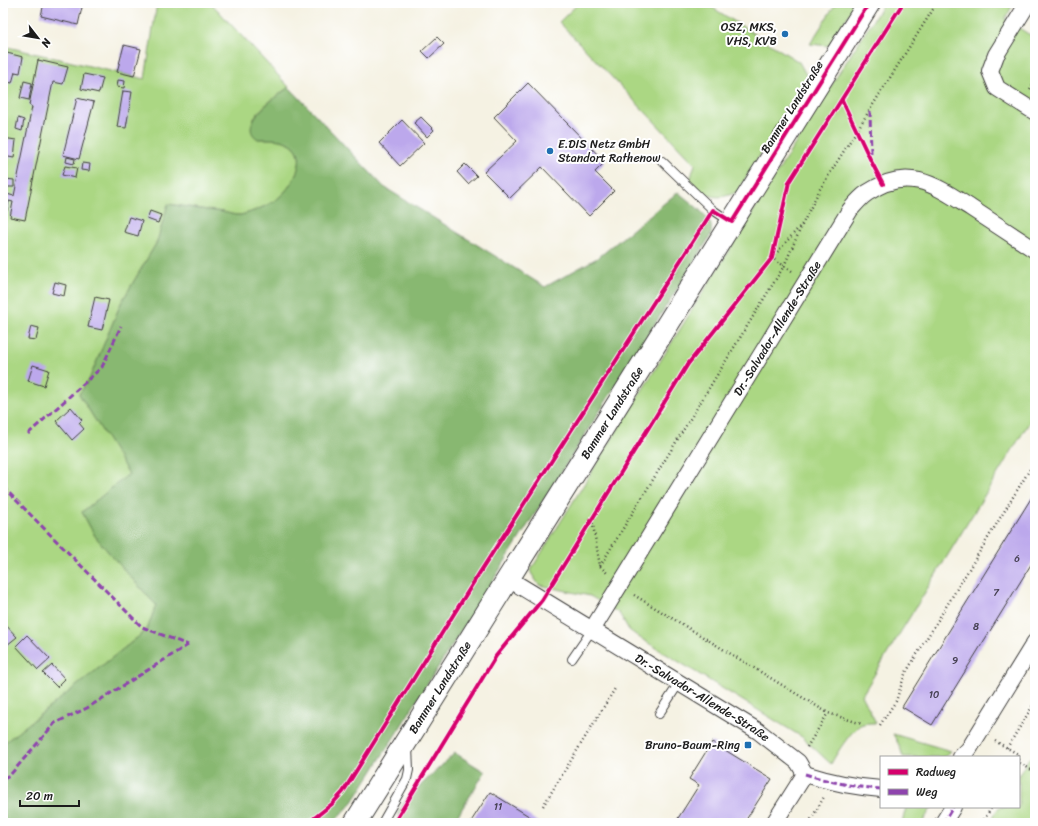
<svg xmlns="http://www.w3.org/2000/svg" width="1038" height="826" font-family="Sriracha,sans-serif">
  <style>
    .green { fill: #abd783; stroke: #647a50 }
    .forest { fill: #88b871; stroke: #526a46 }
    .building { fill: #bca8ec }
    .lines { fill: none; stroke-linecap: round; stroke-linejoin: round }
    .service-casing { stroke: #3d3c3a; stroke-width: 10 }
    .minor-casing { stroke: #3d3c3a; stroke-width: 18 }
    .secondary-casing { stroke: #3d3c3a; stroke-width: 24 }
    .path { stroke: #3d3c3a; stroke-width: 2.5; stroke-dasharray: 1 3; stroke-linecap: butt }
    .service { stroke: #fff; stroke-width: 8 }
    .minor { stroke: #fff; stroke-width: 16 }
    .secondary { stroke: #fff; stroke-width: 22 }
    .quiet { stroke: #8e44ad; stroke-width: 3; stroke-dasharray: 6 3; stroke-linecap: butt }
    .cycleway-casing { stroke: #fff; stroke-width: 6 }
    .cycleway { stroke: #d6006c; stroke-width: 4 }
    .poi-dot { fill: #1f6fb2; stroke: #fff; stroke-width: 1.5 }
    .labels { text-anchor: middle; dominant-baseline: central; stroke-width: 4; stroke-linejoin: round; paint-order: stroke }
    .number-label { font-size: 10px; fill: #443f50 }
    .poi-label { font-size: 12px; fill: #1c1c1c; stroke: #fff; text-anchor: end }
    .street-label { font-size: 12px; fill: #1c1c1c; stroke: #fff }
  </style>
  <rect width="100%" height="100%" fill="#fff"/>
  <filter id="ink" filterUnits="userSpaceOnUse"><feTurbulence type="fractalNoise" baseFrequency=".025" numOctaves="2"/><feDisplacementMap in="SourceGraphic" scale="8" xChannelSelector="R" yChannelSelector="G"/><feConvolveMatrix kernelMatrix="1 2 1 2 8 2 1 2 1" color-interpolation-filters="sRGB"/></filter>
  <filter id="wash" filterUnits="userSpaceOnUse"><feTurbulence type="fractalNoise" baseFrequency=".012" numOctaves="4" result="noise"/><feDisplacementMap in="SourceGraphic" scale="16" xChannelSelector="R" yChannelSelector="G"/><feGaussianBlur stdDeviation="0.9" result="paint"/><feColorMatrix in="noise" values="0 0 0 0 0 0 0 0 0 0 0 0 0 0 0 0 0 1.4 0 .05"/><feComposite in="paint" operator="in"/></filter>
  <g filter="url(#wash)">
    <rect width="100%" height="100%" fill="#f5f2e3"/>
    <path class="green" d="M157,3H211L289,87C278,95 247,115 252,131C253,134 256,137 258,139C269,139 281,138 291,144C311,157 291,189 277,199C267,206 253,212 241,215C236,216 228,213 223,212C205,210 186,206 168,204L157,242L121,303L89,380L79,394L129,474L82,512L95,536L111,555L156,605L147,630L3,744V46L145,79Z
      M579,3H705L799,62L808,78L737,192C715,202 705,196 690,180L695,164L559,22Z
      M836,3H856L829,46L810,44Z
      M884,3H1014L1005,19L1030,35L1035,28V413L862,695L876,723C872,723 867,723 863,724C853,727 836,754 831,764L802,737L640,638L629,630L619,613L590,596L539,585L531,573L532,568L839,73Z
      M893,734L951,751L945,757H903L900,747Z
      M1029,758L1035,762V823H989L999,807H1019V775Z
      M906,807H932L922,823H902Z"/>
    <path class="forest" d="M289,87L384,187L545,287L599,257L678,192C687,200 708,214 711,225C712,229 711,231 711,235L353,802L333,823H3V744L147,630L156,605L111,555L95,536L82,512L129,474L79,394L89,380L121,303L157,242L168,204C186,207 205,210 223,212C228,213 236,216 241,215C253,212 267,206 277,199C291,189 311,157 291,144C281,138 269,139 258,139C234,124 279,95 289,87Z
      M455,753L485,772L453,823H400L398,813L407,798Z"/>
    <g id="blocks">
      <path class="building" d="M44,3H83L78,25L41,16Z
        M437,37L444,44L429,58L422,51Z
        M124,45L141,49L134,76L117,72Z
        M3,52L23,57L20,73L15,72L12,83L3,81Z
        M38,60L68,67L63,84L53,82L25,220L10,217L13,202L9,201L7,211L3,210V193L14,196L32,107L29,105Z
        M84,74L103,78L99,93L81,89Z
        M118,80L125,81L124,88L117,87Z
        M24,81L32,83L29,100L20,98Z
        M528,83L605,162L595,172L614,191L589,216L542,167L510,198L484,172L517,141L494,117Z
        M123,91L132,92L126,128L117,127Z
        M77,98L94,102L79,159L63,155Z
        M421,117L434,130L427,137L414,123Z
        M18,118L24,120L22,131L16,129Z
        M402,120L424,143L400,166L379,143Z
        M3,138L16,140L14,158L3,156Z
        M67,157L75,159L74,164L66,162Z
        M82,163L90,164L89,171L81,170Z
        M465,164L477,176L468,184L457,172Z
        M65,166L77,168L75,178L62,175Z
        M6,179L14,180V187H6Z
        M150,211L161,215L158,223L147,219Z
        M129,217L142,221L138,236L124,232Z
        M3,218H5L4,228H3Z
        M55,282L66,285L64,296L52,293Z
        M95,297L109,300L102,330L88,327Z
        M31,326L39,328L36,340L28,339Z
        M33,365L49,370L44,386L28,381Z
        M71,407L82,420L79,423L84,429L72,440L56,421Z
        M1035,492V558L932,725L902,707Z
        M3,622L17,637L7,645L3,641Z
        M27,635L50,659L38,670L16,646Z
        M52,665L65,679L57,687L43,673Z
        M712,742L772,779L744,823H675L699,785L689,779Z
        M490,792L540,823H470Z"/>
    </g>
  </g>
  <g filter="url(#ink)">
    <use href="#blocks" fill-opacity="0" stroke="#3d3c3a" stroke-width="1"/>
    <g class="lines">
      <defs>
        <path id="service" d="M662,161L713,210L731,222
          M572,659L592,630
          M659,714L679,683
          M382,823L407,779L409,770L408,747"/>
        <g id="minor">
          <path d="M1028,3L996,55L990,71L997,88L1035,112"/>
          <path id="s1" d="M507,578L758,731L798,762L805,774"/>
          <path id="s2" d="M592,630L850,210C855,204 861,197 867,193C908,165 935,185 971,208C992,222 1014,236 1035,250"/>
          <path d="M961,757L969,749L1035,642"/>
          <path d="M805,774C830,782 854,787 881,789"/>
          <path d="M774,823L805,774"/>
          <path d="M943,823L953,807"/>
        </g>
        <g id="secondary">
          <path id="s3" d="M355,823L869,3"/>
        </g>
      </defs>
      <use href="#service" class="service-casing"/>
      <use href="#minor" class="minor-casing"/>
      <use href="#secondary" class="secondary-casing"/>
      <path class="path" d="M1030,89L1035,81
        M792,271L772,258L803,223L820,189L937,3
        M592,519L600,566L607,573
        M600,566L784,266L803,223
        M634,595L828,713L862,724
        M880,725L896,701L905,674L1035,461
        M995,741L1018,754V757
        M807,747L828,713
        M1007,748L1035,702
        M1019,759L1020,763L1035,772
        M543,806L616,687
        M809,823L824,797
        M982,823L992,807"/>
      <use href="#service" class="service"/>
      <use href="#minor" class="minor"/>
      <use href="#secondary" class="secondary"/>
      <path class="quiet" d="M870,111L871,155
        M28,434L102,367L121,326
        M3,487L142,627L188,645
        M805,774C830,782 854,787 881,789
        M3,778L10,775L55,723L87,708L188,645
        M943,823L953,807"/>
      <defs>
        <path id="cycleway" d="M842,100L872,163L883,184
          M308,823L332,804L343,792L475,580L713,210L732,222L869,3
          M394,823L496,656L542,600L688,364L772,258L789,182L903,3"/>
      </defs>
      <use href="#cycleway" class="cycleway-casing"/>
      <use href="#cycleway" class="cycleway"/>
    </g>
  </g>
  <g class="poi-dot">
    <circle cx="785" cy="34" r="4"/>
    <circle cx="550" cy="151" r="4"/>
    <rect x="744" y="741" width="8" height="8" rx="2"/>
  </g>
  <g class="labels">
    <g class="number-label">
      <text x="1017" y="559">6</text>
      <text x="996" y="593">7</text>
      <text x="976" y="627">8</text>
      <text x="955" y="661">9</text>
      <text x="934" y="695">10</text>
      <text x="498" y="807">11</text>
    </g>
    <g class="poi-label">
      <text x="777" y="27">OSZ, MKS,<tspan x="777" dy="14">VHS, KVB</tspan></text>
      <text x="558" y="144" text-anchor="start">E.DIS Netz GmbH<tspan x="558" dy="14">Standort Rathenow</tspan></text>
      <text x="740" y="745">Bruno-Baum-Ring</text>
    </g>
    <g class="street-label">
      <text transform="translate(792 107) rotate(-58)">Bammer Landstraße</text>
      <text stroke="none"><textPath href="#s2" startOffset="354">Dr.-Salvador-Allende-Straße</textPath></text>
      <text stroke="none"><textPath href="#s3" startOffset="484">Bammer Landstraße</textPath></text>
      <text stroke="none"><textPath href="#s3" startOffset="160">Bammer Landstraße</textPath></text>
      <text stroke="none"><textPath href="#s1" startOffset="229">Dr.-Salvador-Allende-Straße</textPath></text>
    </g>
  </g>
  <rect width="1038" height="826" fill="none" stroke="#fff" stroke-width="16"/>
  <rect x="880" y="756" width="140" height="52" fill="#ffffff" stroke="#a4a4a4"/>
  <rect x="888" y="769" width="20" height="6" fill="#d6006c" stroke="#a4a4a4"/>
  <text x="916" y="776" font-size="12" fill="#1c1c1c">Radweg</text>
  <rect x="888" y="789" width="20" height="6" fill="#8e44ad" stroke="#a4a4a4"/>
  <text x="916" y="796" font-size="12" fill="#1c1c1c">Weg</text>
  <g transform="translate(38 38) rotate(121)" stroke="#ffffff" stroke-width="3" paint-order="stroke">
  <path d="M0-3L7 15L0 10L-7 15Z" fill="#1c1c1c"/>
  <text y="-6" font-size="11" font-weight="bold" text-anchor="middle" fill="#1c1c1c">N</text>
  </g>
  <path d="M20 800v6h59v-6" fill="none" stroke="#1c1c1c" stroke-width="2"/>
  <text x="26" y="800" font-size="12" fill="#1c1c1c" stroke="#ffffff" stroke-width="3" paint-order="stroke">20 m</text>
</svg>
